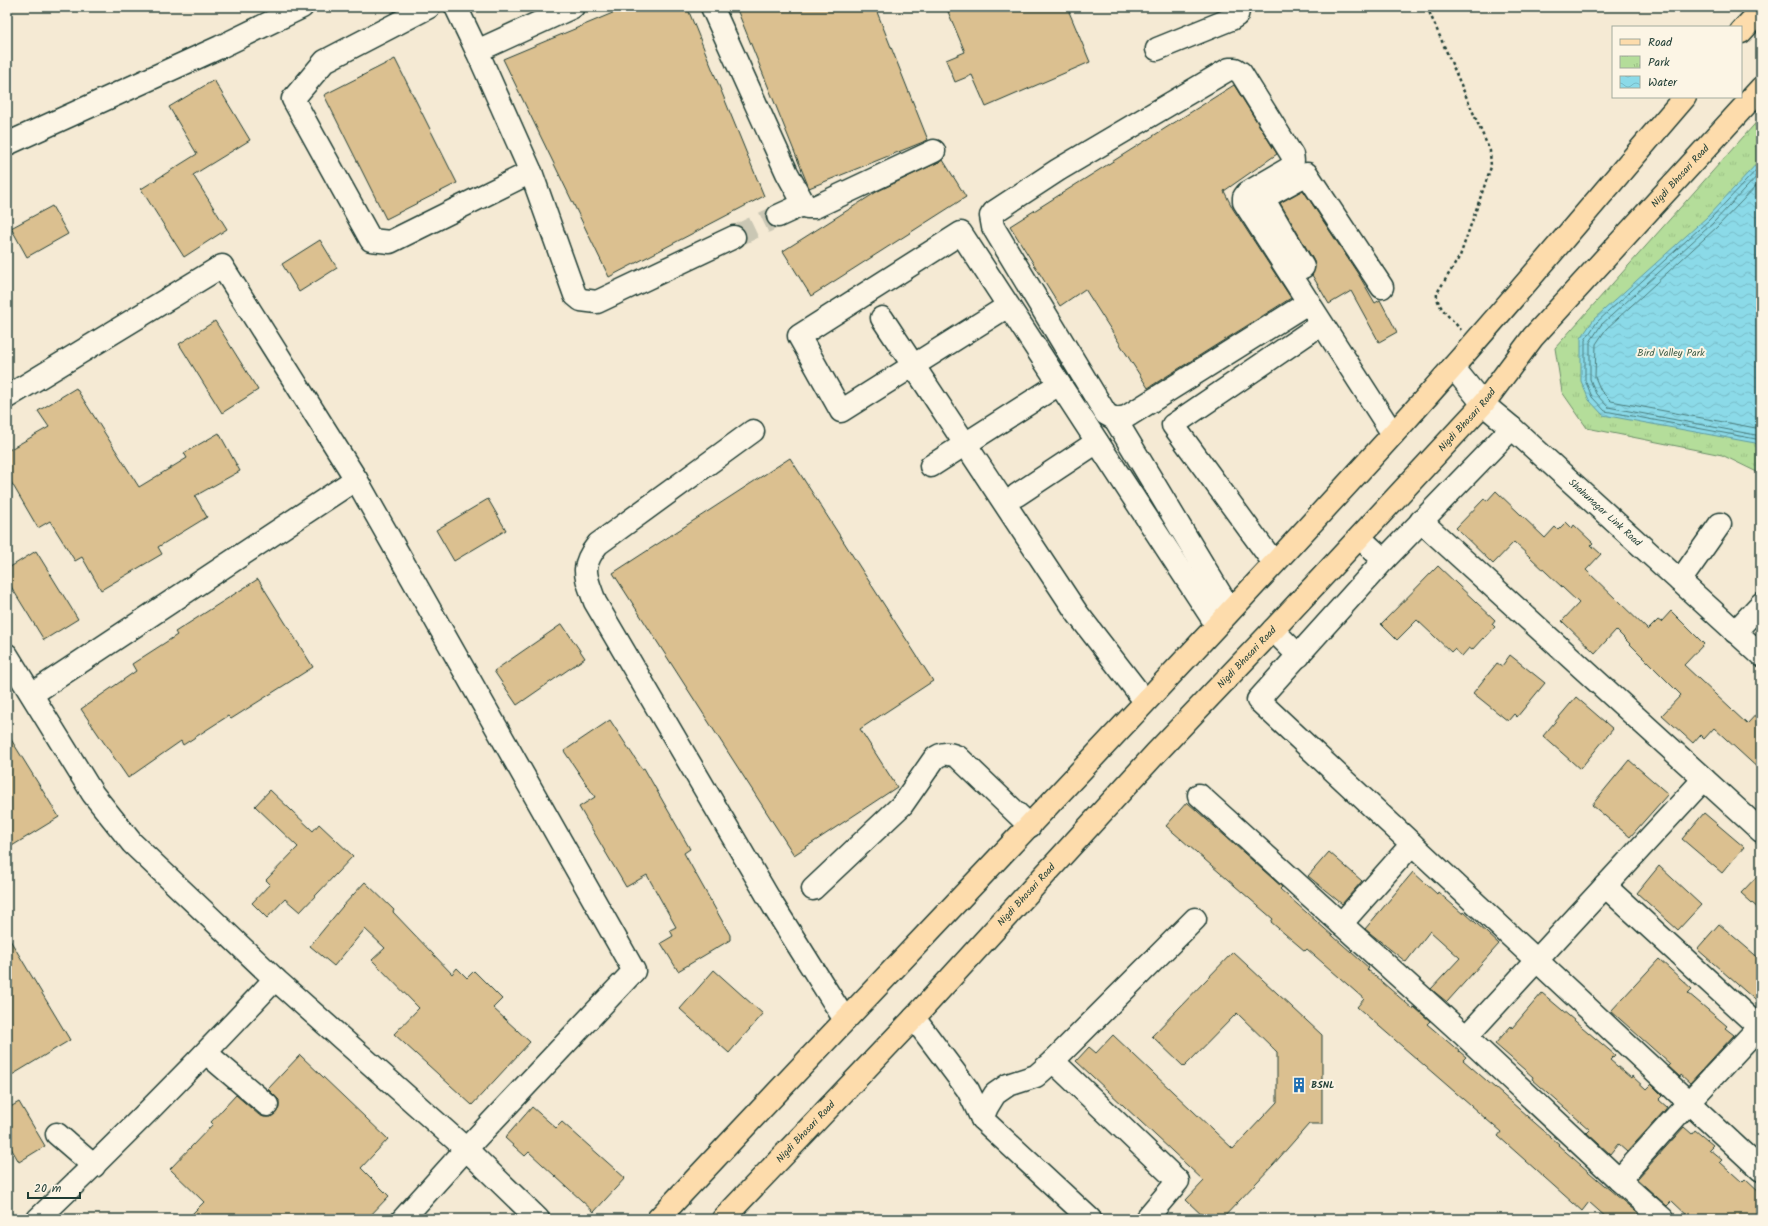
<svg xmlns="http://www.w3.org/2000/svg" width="1768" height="1226" font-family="Kalam,sans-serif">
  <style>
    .park { fill: url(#park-tufts); stroke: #6a8d67 }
    .water { fill: url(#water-waves); stroke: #609ba0 }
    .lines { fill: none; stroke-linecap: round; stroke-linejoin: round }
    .shore { stroke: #4a7c7c; stroke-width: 1 }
    .building { fill: #dbc090; stroke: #1f3d34 }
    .minor-tunnel { stroke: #cac7b4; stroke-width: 22; stroke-dasharray: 22 11; stroke-linecap: butt }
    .minor-casing { stroke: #1f3d34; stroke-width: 25 }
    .major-casing { stroke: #1f3d34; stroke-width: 25 }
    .path { stroke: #1f3d34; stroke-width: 2.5; stroke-dasharray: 3 3; stroke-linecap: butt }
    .minor { stroke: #fcf5e5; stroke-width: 22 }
    .major { stroke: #fddcac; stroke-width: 22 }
    .labels { text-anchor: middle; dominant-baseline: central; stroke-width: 4; stroke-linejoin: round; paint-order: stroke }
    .street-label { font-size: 10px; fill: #1f3d34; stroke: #fcf5e5 }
    .park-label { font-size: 10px; fill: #3d5d48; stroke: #fcf5e5 }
    .poi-label { font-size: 10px; font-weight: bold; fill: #1f3d34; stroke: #fcf5e5; text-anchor: start }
  </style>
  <defs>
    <pattern id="park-tufts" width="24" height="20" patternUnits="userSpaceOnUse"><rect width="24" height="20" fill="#b4dd9a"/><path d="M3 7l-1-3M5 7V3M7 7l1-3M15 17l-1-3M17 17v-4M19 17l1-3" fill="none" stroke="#9abf85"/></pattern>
    <pattern id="water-waves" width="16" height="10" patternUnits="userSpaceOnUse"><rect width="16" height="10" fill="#8bdae8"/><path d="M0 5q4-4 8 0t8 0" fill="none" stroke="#78bcc8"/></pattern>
  </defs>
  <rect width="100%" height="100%" fill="#f5ead4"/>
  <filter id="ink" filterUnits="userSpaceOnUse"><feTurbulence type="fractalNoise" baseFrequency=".025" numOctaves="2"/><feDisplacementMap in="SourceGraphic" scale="8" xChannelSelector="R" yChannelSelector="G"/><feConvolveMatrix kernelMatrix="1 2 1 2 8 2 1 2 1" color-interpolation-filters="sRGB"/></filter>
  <g filter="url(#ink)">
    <path class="park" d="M1761,117V474L1722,455L1587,428L1562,392L1555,348Z"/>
    <path class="water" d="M1761,159V449L1755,443L1603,415L1589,400L1581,381V338L1594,319L1707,217Z"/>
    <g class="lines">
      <path class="shore" d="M1761,165L1710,219L1597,322L1585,340V380L1592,397L1605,411L1756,439L1761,443
        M1761,172L1713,223L1601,325L1590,342V379L1596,394L1608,407L1761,436
        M1761,181L1717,227L1606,329L1596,344L1595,377L1601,391L1611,401L1761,429"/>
    </g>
    <path class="building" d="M627,7H687L764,196L609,277L503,59Z
      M736,7H875L928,140L809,188Z
      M946,7H1067L1090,62L986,107L972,75L955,82L946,60L965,52Z
      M395,59L457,183L386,219L324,95Z
      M214,80L250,140L193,175L227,229L184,257L141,189L197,154L169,107Z
      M1234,85L1277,154L1224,191L1233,209L1291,298L1148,388L1085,289L1060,306L1010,226Z
      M943,160L966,197L811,296L783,251L878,191Z
      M1303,190L1360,277L1375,303L1380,300L1397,332L1379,342L1351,291L1329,304L1312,275L1315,267L1314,261L1280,203Z
      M52,206L68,234L27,257L11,228Z
      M320,240L337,268L299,292L282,264Z
      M215,321L258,390L222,413L179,344Z
      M76,388L139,487L187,458L184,453L219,433L240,471L195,496L207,517L158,547L162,554L101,590L82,557L75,561L50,521L38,528L7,475V451L49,427L38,411Z
      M790,458L933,681L860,729L897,787L794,855L613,573Z
      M1496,491L1545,538L1555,527L1558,530L1566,522L1572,528L1574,525L1593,543L1591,545L1601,554L1586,570L1648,630L1658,620L1661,622L1671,611L1704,644L1684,665L1747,724L1761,709V771L1714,728L1704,739L1700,735L1693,743L1662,715L1681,695L1616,630L1595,653L1562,621L1579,603L1514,542L1493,564L1456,528L1484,499L1487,501Z
      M488,499L506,530L454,561L436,530Z
      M36,551L78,619L44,640L7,580V569Z
      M1438,566L1495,620L1492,624L1495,627L1484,639L1483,638L1472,650L1469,648L1462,656L1454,649L1451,652L1417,620L1397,640L1381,624Z
      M258,579L313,667L231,719L228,716L183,745L181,741L128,778L81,709L136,671L132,664L177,635L175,632Z
      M562,624L585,658L517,705L494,671Z
      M1510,655L1545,683L1517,717L1514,714L1508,721L1473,693L1497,663L1502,666Z
      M1576,697L1613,729L1580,769L1543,736Z
      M610,720L642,769L644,768L690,849L684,853L730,935V940L678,971L661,943L673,936L670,930L676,927L647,875L626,887L579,807L595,797L564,751Z
      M7,733L59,817L7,849Z
      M1629,760L1668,794L1630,837L1592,805Z
      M270,790L313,831L319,824L353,856L300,912L285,899L267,918L252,903L270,884L266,880L298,847L255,806Z
      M1187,802L1282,887L1280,889L1369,968L1367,969L1413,1009L1414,1007L1430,1021L1427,1024L1466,1057L1463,1060L1559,1144L1558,1145L1597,1179L1641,1216L1639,1219H1608L1589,1202L1582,1211L1498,1136L1501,1132L1357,1007L1364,999L1307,949L1305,951L1271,922L1273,919L1166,826Z
      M1704,813L1744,847L1722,873L1682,839Z
      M1329,852L1362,881L1342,904L1308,876Z
      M1659,866L1701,905L1678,930L1637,893Z
      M1413,872L1437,894L1438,892L1463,914L1464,912L1499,944L1447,1002L1431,989L1460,958L1430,931L1406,962L1365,929Z
      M1761,872V911L1741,893Z
      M365,882L394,910L393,912L452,974L457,968L467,978L474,971L502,999L493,1008L530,1042L472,1105L394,1034L419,1008L372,960L385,948L365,929L334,966L310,946L342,907Z
      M1719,924L1761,960V1005L1697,949Z
      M7,935L70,1040L7,1078Z
      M1233,952L1322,1035V1124H1309L1273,1165L1222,1219H1206L1186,1200L1204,1181L1076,1061L1089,1047L1096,1053L1113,1035L1233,1149L1277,1102V1052L1237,1013L1184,1067L1152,1036Z
      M1659,959L1692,989L1688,993L1727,1026L1725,1028L1734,1035L1690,1083L1681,1075L1680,1077L1668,1066L1670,1064L1611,1011Z
      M714,970L763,1014L729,1053L680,1009Z
      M1542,993L1615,1055L1610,1060L1631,1078L1632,1076L1646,1089L1651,1084L1663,1096L1659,1100L1667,1107L1665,1110L1627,1152L1618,1144L1610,1154L1587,1133L1590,1130L1532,1079L1533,1077L1495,1044L1511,1026L1512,1028Z
      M300,1055L388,1139L361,1168L389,1196L367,1219H187L204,1202L170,1169L213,1124L211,1122L236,1095L259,1115L264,1117H271L276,1113L279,1108V1100L268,1089Z
      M19,1102L45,1146L19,1162L7,1141V1109Z
      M532,1107L556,1128L562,1122L625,1178L594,1212L529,1152L525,1156L505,1138Z
      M1684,1127L1692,1134L1695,1130L1713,1145L1709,1149L1722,1160L1720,1162L1742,1182L1745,1179L1761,1194V1213L1756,1219H1691L1672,1201L1667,1206L1637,1179Z"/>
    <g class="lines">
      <path class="minor-tunnel" d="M734,237L778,216"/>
      <defs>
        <g id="minor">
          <path d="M429,7L325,61L293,99L371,240L390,242L531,172"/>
          <path d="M456,7L477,51"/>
          <path d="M573,7L477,51L531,172L575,295L581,300L597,302L734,237"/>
          <path d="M712,7L787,173L804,204L807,207H815L934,151"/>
          <path d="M1157,49L1231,19L1237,15L1239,7"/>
          <path d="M7,144L220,47L302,7"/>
          <path d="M778,216L804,204"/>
          <path d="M1303,267L1263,198L1307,174L1382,287"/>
          <path d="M1309,302L1126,417L1115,419L1106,414L993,227L991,216L994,212L1058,170L1229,69H1235L1241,73L1292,155C1294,162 1293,164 1288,169L1247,193L1244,197V202L1393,434"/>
          <path d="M1008,306L841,411L799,336L961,233C1046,364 1131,494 1216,624"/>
          <path d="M882,318L1077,613L1145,701"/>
          <path id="s1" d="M1453,367L1483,404L1512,428L1761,655"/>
          <path d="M7,397L222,266L356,479L634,971L466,1149L403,1219"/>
          <path d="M1115,419L1230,610"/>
          <path d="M1512,428L1384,560L1258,700L1761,1170"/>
          <path d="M753,431L598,544C579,568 586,576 595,602L774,907L845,1020"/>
          <path d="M931,466L1059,384"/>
          <path d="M1017,495L1097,442"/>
          <path d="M1421,521L1761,831"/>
          <path d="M1360,538L1384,560"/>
          <path d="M1274,563L1173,425L1311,331"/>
          <path d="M1680,581L1720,524"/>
          <path d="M1273,630L1299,656"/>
          <path d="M1735,632L1761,604"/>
          <path d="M7,655L93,794L132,843L275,979L466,1149L538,1219"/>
          <path d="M32,694L356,479"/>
          <path d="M1199,795L1466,1037L1619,1180L1663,1219"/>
          <path d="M1605,886L1761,1029"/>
          <path d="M813,889L902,805L934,759C942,752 948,753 958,757L1030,826"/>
          <path d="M1341,924L1412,844"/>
          <path d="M914,1018L968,1090L982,1119L1090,1219"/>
          <path d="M1466,1037L1704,779"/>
          <path d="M206,1053L267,1105"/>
          <path d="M1053,1061L1178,1181L1146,1219"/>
          <path d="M982,1119L987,1107L995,1094L1008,1085L1036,1076L1053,1061L1195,919"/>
          <path d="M57,1134L94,1166"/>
          <path d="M1619,1180L1689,1102L1759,1027"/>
          <path d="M38,1219C120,1141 199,1061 275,979"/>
        </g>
        <g id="major">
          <path d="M1741,32L1761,10"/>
          <path d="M658,1219C907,953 1160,691 1405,421C1501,315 1592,205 1685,97"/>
          <path id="s2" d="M723,1219L914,1018L1156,753L1273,630L1483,404L1533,337L1761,88"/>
        </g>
      </defs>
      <use href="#minor" class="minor-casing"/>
      <use href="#major" class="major-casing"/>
      <path class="path" d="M1427,7L1490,151L1491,167L1460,256L1437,293C1435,306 1453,320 1461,330"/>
      <use href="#minor" class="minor"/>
      <use href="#major" class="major"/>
    </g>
  </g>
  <defs>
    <symbol id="building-bare" viewBox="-9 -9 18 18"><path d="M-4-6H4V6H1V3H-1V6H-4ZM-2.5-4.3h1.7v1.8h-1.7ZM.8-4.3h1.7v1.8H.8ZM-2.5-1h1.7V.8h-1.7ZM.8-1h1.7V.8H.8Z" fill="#1f6fb2" stroke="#fcf5e5" stroke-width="2.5" paint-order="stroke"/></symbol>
  </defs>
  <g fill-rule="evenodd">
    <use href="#building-bare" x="1288" y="1074" width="22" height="22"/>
  </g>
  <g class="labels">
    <g class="street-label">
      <text stroke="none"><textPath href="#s2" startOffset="1416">Nigdi Bhosari Road</textPath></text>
      <text stroke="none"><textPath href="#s2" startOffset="1092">Nigdi Bhosari Road</textPath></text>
      <text stroke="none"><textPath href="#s1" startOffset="211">Shahunagar Link Road</textPath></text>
      <text stroke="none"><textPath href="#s2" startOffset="768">Nigdi Bhosari Road</textPath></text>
      <text stroke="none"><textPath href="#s2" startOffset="444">Nigdi Bhosari Road</textPath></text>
      <text stroke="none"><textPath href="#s2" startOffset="120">Nigdi Bhosari Road</textPath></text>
    </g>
    <g class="park-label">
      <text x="1671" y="353">Bird Valley Park</text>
    </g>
    <g class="poi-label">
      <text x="1311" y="1085">BSNL</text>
    </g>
  </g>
  <rect width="1768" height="1226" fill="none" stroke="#fcf5e5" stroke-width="24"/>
  <rect x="12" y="12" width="1744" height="1202" fill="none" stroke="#1f3d34" stroke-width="1.5" filter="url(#ink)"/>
  <rect x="1612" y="26" width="130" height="72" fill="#fcf5e5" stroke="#a4ab9e"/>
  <rect x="1620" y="39" width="20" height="6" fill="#fddcac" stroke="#a4ab9e"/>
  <text x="1648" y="46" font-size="12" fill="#1f3d34">Road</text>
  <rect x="1620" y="56" width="20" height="12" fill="url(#park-tufts)" stroke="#a4ab9e"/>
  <text x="1648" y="66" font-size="12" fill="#1f3d34">Park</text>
  <rect x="1620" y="76" width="20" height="12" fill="url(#water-waves)" stroke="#a4ab9e"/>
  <text x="1648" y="86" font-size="12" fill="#1f3d34">Water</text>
  <path d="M28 1192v6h52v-6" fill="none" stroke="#1f3d34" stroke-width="2"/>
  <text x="34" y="1192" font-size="12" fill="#1f3d34" stroke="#fcf5e5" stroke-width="3" paint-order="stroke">20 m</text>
</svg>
